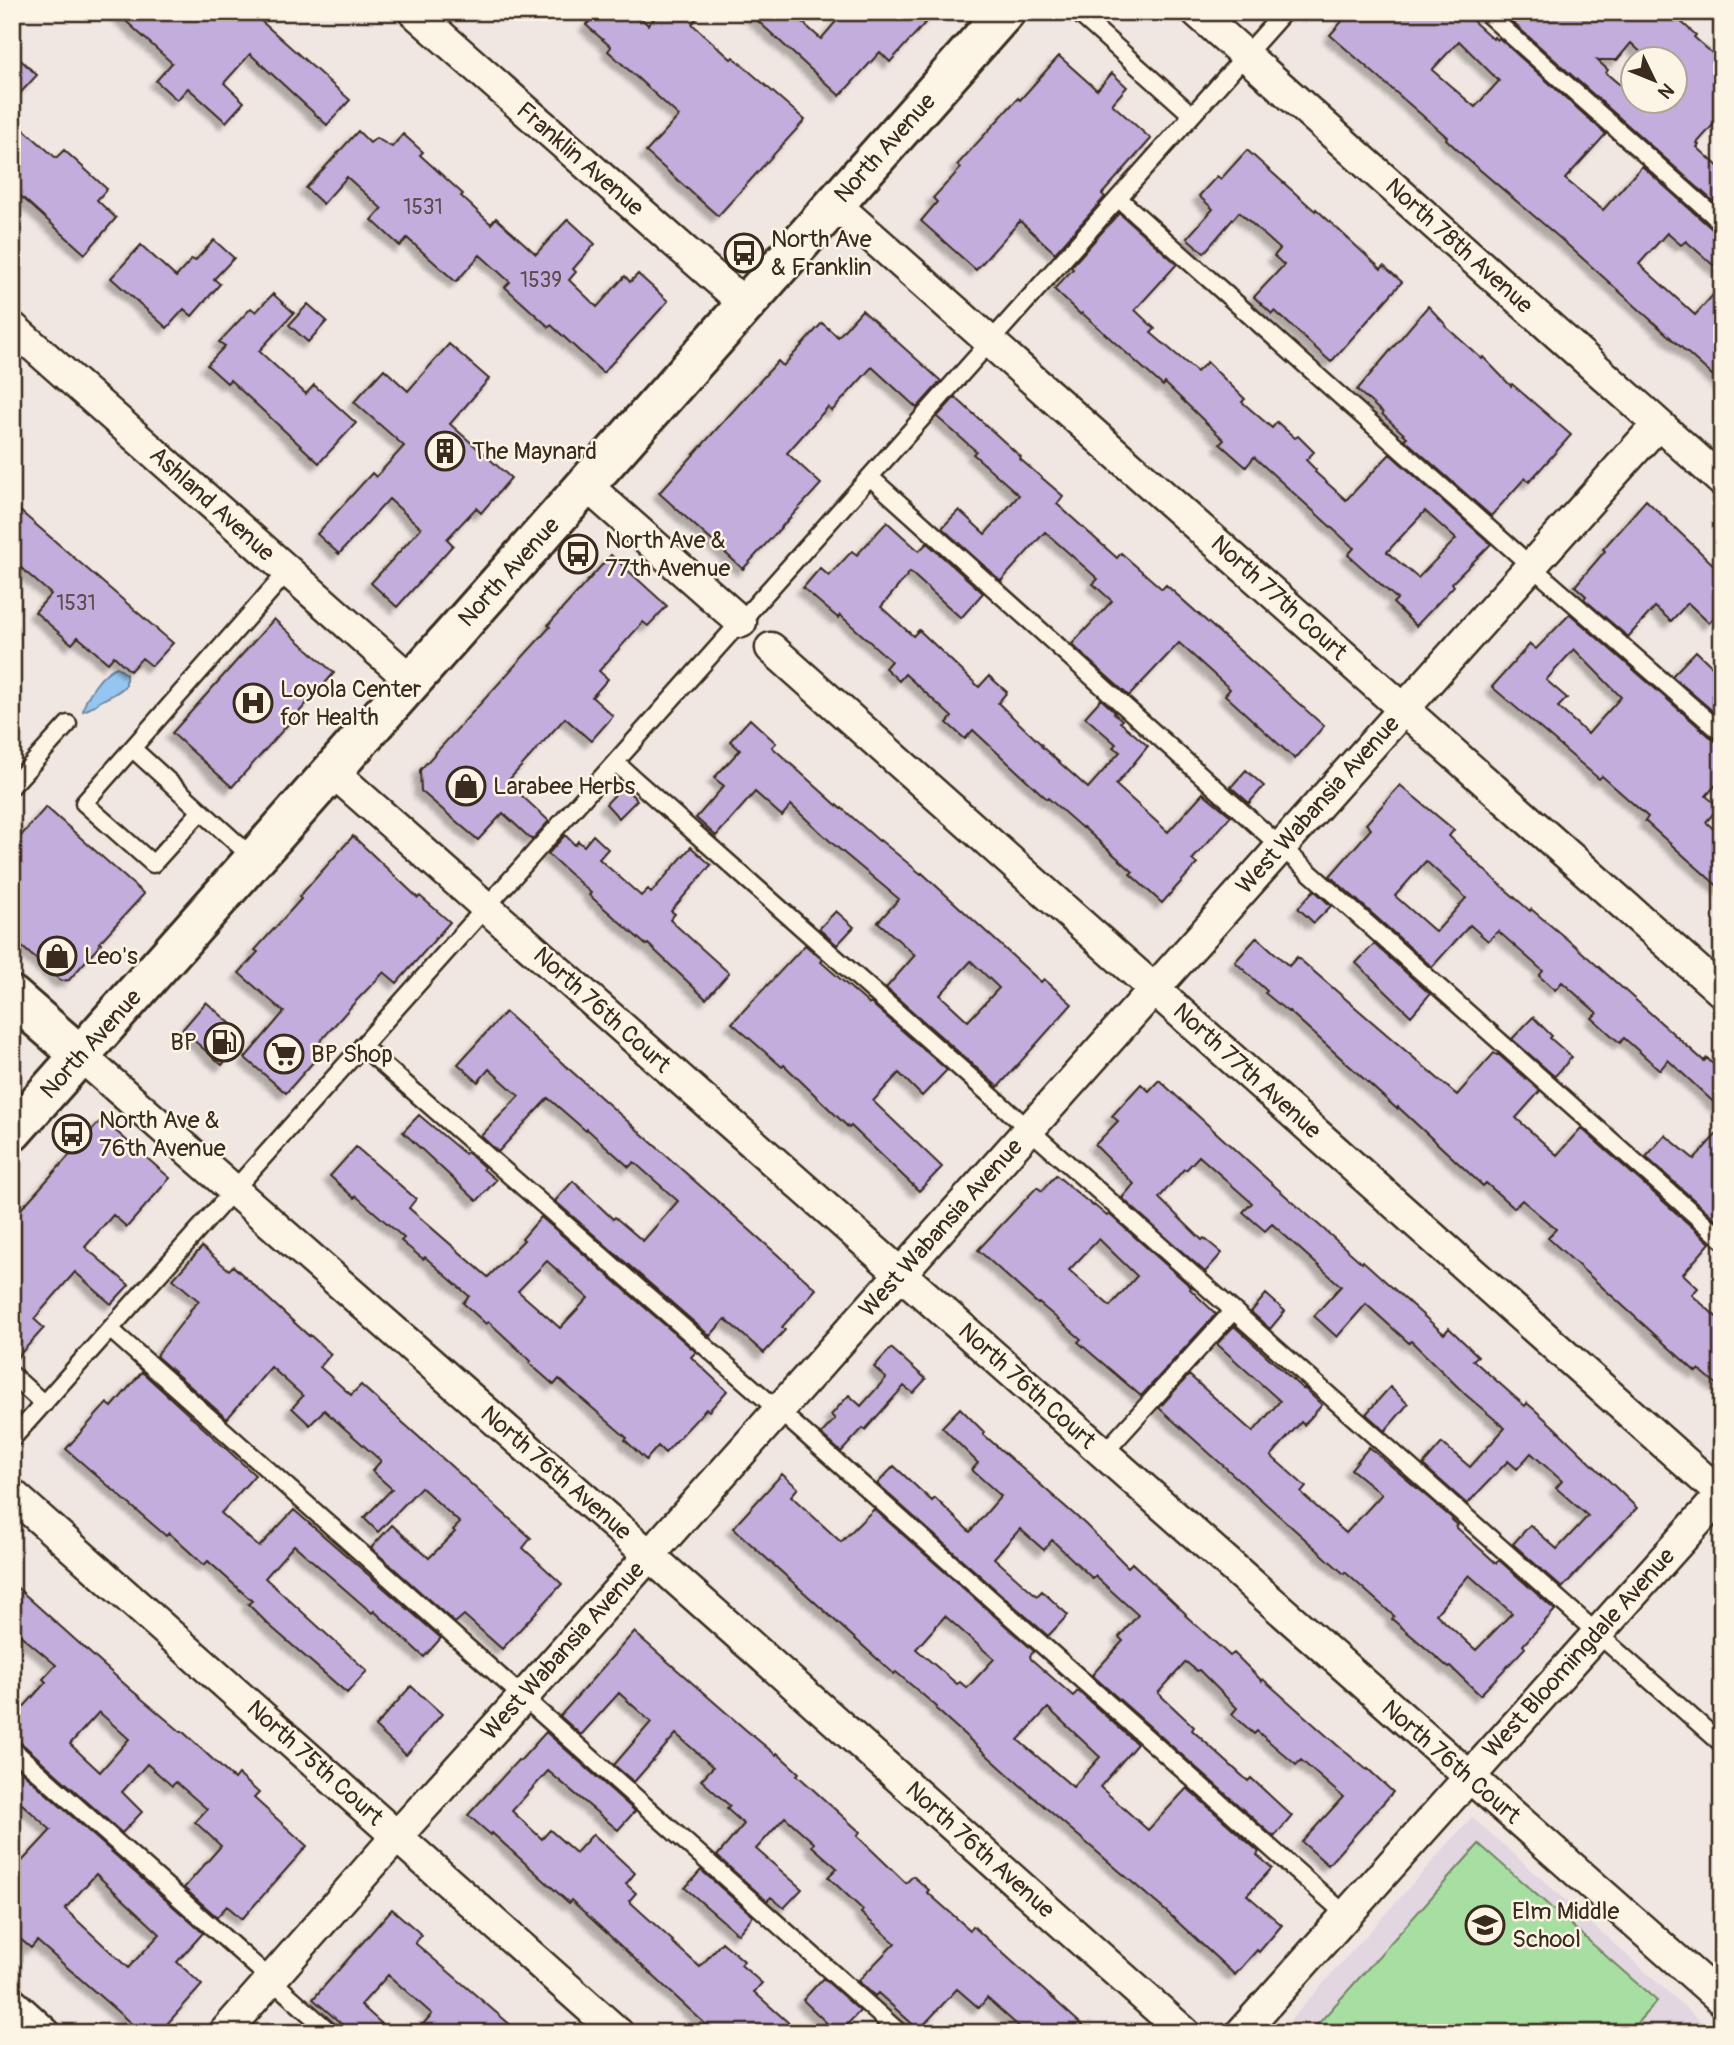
<svg xmlns="http://www.w3.org/2000/svg" width="1734" height="2045" font-family="Pangolin,sans-serif">
  <style>
    .built { fill: #e2d6e1 }
    .green { fill: #a7dfa3; stroke: #718460; stroke-width: 2 }
    .water { fill: #95c6f1; stroke: #71889d; stroke-width: 2 }
    .building { fill: #c2addc; stroke: #3b2a1e; stroke-width: 2; fill-rule: evenodd; filter: url(#shadow) }
    .lines { fill: none; stroke-linecap: round; stroke-linejoin: round }
    .service-casing { stroke: #3b2a1e; stroke-width: 21 }
    .minor-casing { stroke: #3b2a1e; stroke-width: 35 }
    .tertiary-casing { stroke: #3b2a1e; stroke-width: 44 }
    .primary-casing { stroke: #3b2a1e; stroke-width: 44 }
    .service { stroke: #fcf5e5; stroke-width: 16 }
    .minor { stroke: #fcf5e5; stroke-width: 30 }
    .tertiary { stroke: #fcf5e5; stroke-width: 38 }
    .primary { stroke: #fcf5e5; stroke-width: 38 }
    .labels { text-anchor: middle; dominant-baseline: central; stroke-width: 5; stroke-linejoin: round; paint-order: stroke }
    .number-label { font-size: 21px; fill: #5d4b4e }
    .street-label { font-size: 24px; fill: #3b2a1e; stroke: #fcf5e5 }
    .poi-label { font-size: 24px; fill: #3b2a1e; stroke: #fcf5e5; text-anchor: start }
  </style>
  <defs>
    <filter id="shadow"><feDropShadow dx="-6" dy="6" stdDeviation="2" flood-color="#0004"/></filter>
  </defs>
  <rect width="100%" height="100%" fill="#f0e7e3"/>
  <filter id="ink" filterUnits="userSpaceOnUse"><feTurbulence type="fractalNoise" baseFrequency=".0143" numOctaves="2"/><feDisplacementMap in="SourceGraphic" scale="14" xChannelSelector="R" yChannelSelector="G"/><feConvolveMatrix kernelMatrix="1 2 1 2 8 2 1 2 1" color-interpolation-filters="sRGB"/></filter>
  <g filter="url(#ink)">
    <path class="built" d="M1472,1817L1714,2033H1279Z"/>
    <path class="green" d="M1479,1844L1657,2001L1628,2033H1310Z"/>
    <path class="water" d="M117,667L126,674V685C118,694 109,696 99,702C93,706 90,709 83,711C85,697 103,671 117,667Z"/>
    <path class="building" d="M116,12H251L350,100L327,125L250,54L224,83L244,102L226,122L188,88L177,100L156,81L172,63Z
      M599,12H635L648,25L660,12H702L692,24L731,59L733,57L805,120L718,216L646,152L679,116L608,51L611,47L586,25Z
      M748,12H791L821,39L844,12H935L890,62L880,52L840,96Z
      M1350,12H1463L1493,39L1494,37L1497,40L1499,38L1606,134L1565,179L1603,210L1642,166L1722,238V273L1686,241L1681,245L1667,233L1639,264L1695,315L1722,285V384L1561,239L1466,158L1446,139L1447,137L1330,35ZM1459,41L1499,81L1475,107L1432,70Z
      M1521,12H1670L1696,35L1694,37L1722,62V115L1697,143L1699,145L1697,147L1722,170V194L1714,202L1512,22ZM1631,43L1649,60H1675V102H1644L1641,104L1638,102H1633V96L1606,73L1608,70L1597,60H1617Z
      M12,52L37,75L12,102Z
      M1059,56L1097,90L1112,73L1127,87L1112,104L1151,139L1102,194L1105,197L1055,253L1020,221L976,270L921,221L937,202L933,198L961,168L957,165L1018,98L1020,100Z
      M12,119L56,158L64,150L107,189L97,200L116,218L85,254L12,188Z
      M358,131L370,143L376,138L392,147L403,134L423,152L420,155L463,194L461,196L491,224L496,218L536,254L568,219L595,244L573,269L576,272L569,280L597,307L625,276L630,282L638,274L668,301L603,373L551,325L549,327L505,287L510,282L480,255L456,282L407,238L400,246L372,220L382,209L347,177L323,204L306,188Z
      M1247,150L1315,211L1316,209L1381,269L1384,266L1402,282L1331,362L1275,311L1272,314L1254,297L1284,265L1274,256L1280,249L1239,212L1204,253L1187,238L1213,209L1199,196L1217,176L1221,179Z
      M1119,213L1177,264L1135,310L1155,329L1151,333L1197,372L1207,362L1245,399L1242,402L1272,428L1277,422L1295,438L1298,436L1314,452L1306,460L1316,470L1315,472L1346,500L1390,454L1491,544L1452,583L1454,586L1416,626L1393,603L1397,599L1348,555L1354,548L1254,457L1246,467L1220,444L1224,440L1165,383L1163,386L1082,313L1081,315L1054,289L1073,269L1071,267ZM1425,511L1456,539L1418,578L1387,552Z
      M214,240L234,258L214,279L220,284L192,316L184,309L167,328L111,278L141,245L176,277L192,259L195,261Z
      M273,294L294,313L259,351L306,394L314,385L356,423L319,463L230,380L227,383L207,365L225,346L219,342L251,308L256,312Z
      M308,304L327,321L308,342L289,325Z
      M1428,306L1446,325L1445,326L1482,359L1483,357L1511,386L1512,384L1571,435L1529,482L1525,478L1491,516L1404,439L1407,437L1382,414L1383,413L1357,390Z
      M862,310L941,381L917,408L872,367L832,411L828,407L787,453L821,484L743,569L659,493L778,361L783,366L822,323L838,337Z
      M449,344L489,379L450,424L511,478L481,513L476,508L447,539L453,545L397,607L371,583L421,528L389,499L339,554L317,534L372,473L376,477L404,446L354,402L384,369L408,391Z
      M955,397L1021,457L1020,459L1063,496L1057,504L1117,558L1121,553L1162,589L1166,585L1324,726L1295,759L1225,695L1230,689L1179,643L1129,696L1083,655L1072,644L1112,601L1093,584L1098,579L1045,532L1001,581L942,528L959,510L985,534L1019,495L973,454L976,451L937,417Z
      M1646,500L1722,573V609L1709,623L1688,603L1671,621L1655,607L1628,637L1584,599L1586,596L1575,586L1605,551L1603,549Z
      M12,504L173,643L152,666L142,658L130,671L114,656L108,663L78,637L72,644L35,612L51,594L12,560Z
      M887,522L919,551L927,543L983,593L961,618L910,572L881,607L913,636L919,630L979,687L989,676L1007,692L998,703L1042,745L1041,746L1088,788L1120,752L1113,747L1116,744L1085,717L1101,699L1115,712L1114,713L1122,720L1120,722L1148,746L1116,785L1168,832L1203,793L1231,816L1192,860L1197,864L1162,903L1130,874L1133,872L1083,827L1082,828L1048,798L1047,799L973,730L965,739L947,723L952,717L905,674L899,681L885,668L891,661L840,615L838,618L803,588L820,568L829,576L852,551L857,555Z
      M611,555L667,606L648,626L643,622L599,671L608,679L592,697L613,716L591,741L565,718L507,782L549,821L532,840L503,813L478,840L421,791L420,770L550,627L548,625Z
      M1570,614L1715,741L1722,743V778L1706,796L1719,807L1706,822L1722,837V890L1645,821L1648,817L1602,776L1599,779L1492,687L1530,644L1536,649ZM1574,649L1621,697L1588,734L1558,707L1567,698L1546,680Z
      M274,619L334,673L232,787L172,733Z
      M1696,651L1722,676V719L1672,676Z
      M750,719L776,743L772,747L841,809L842,808L879,841L880,840L921,874L922,873L1041,982L1044,979L1072,1004L998,1087L886,988L915,955L878,922L899,899L832,843L791,805L782,816L755,792L716,836L696,818L724,786L714,778L740,750L730,741ZM971,961L999,988L968,1021L940,995Z
      M1246,770L1264,786L1249,803L1231,787Z
      M1400,785L1454,830L1449,836L1496,881L1530,911L1531,909L1574,945L1704,1061L1707,1058L1722,1073V1110L1668,1060L1660,1070L1624,1038L1620,1043L1592,1018L1597,1013L1562,982L1555,990L1539,976L1543,971L1498,931L1488,941L1470,925L1432,967L1330,876L1371,829L1366,824ZM1426,861L1466,898L1436,932L1395,896Z
      M623,786L637,800L619,818L606,804Z
      M46,807L144,894L99,943L101,944L69,980L61,981L12,938V846Z
      M565,835L575,845L578,841L584,846L593,835L608,849L599,859L641,896L648,889L651,893L691,847L711,865L671,911L675,914L670,920L729,973L706,999L648,944L646,945L589,895L591,893L548,854Z
      M353,836L418,898L420,896L450,922L397,983L384,972L356,1001L316,1046L323,1051L286,1093L245,1058L284,1012L239,973L258,952L255,950L301,899L299,897Z
      M1314,890L1331,906L1314,923L1298,908Z
      M836,911L854,927L837,945L819,929Z
      M1257,937L1289,966L1297,957L1457,1095L1494,1053L1497,1055L1498,1054L1540,1091L1516,1118L1557,1155L1581,1128L1710,1243L1683,1274L1698,1288L1692,1295L1722,1322V1389L1699,1369L1696,1372L1548,1238L1556,1229L1522,1200L1514,1208L1486,1183L1483,1186L1398,1107L1397,1109L1289,1011L1288,1012L1265,993L1267,991L1235,962Z
      M1374,944L1430,994L1411,1016L1356,963Z
      M805,945L823,960L821,962L869,1004H872L947,1070L922,1096L899,1073L873,1101L942,1167L919,1191L851,1126L849,1128L784,1065L782,1067L732,1023Z
      M206,1002L246,1037L222,1065L182,1030Z
      M505,1012L816,1289L782,1327L785,1330L764,1353L725,1319L710,1336L555,1201L573,1181L613,1219L615,1217L643,1241L678,1201L634,1162L629,1167L587,1129L586,1131L548,1098L498,1152L481,1136L519,1096L489,1069L478,1082L458,1064Z
      M1533,1017L1552,1036L1550,1038L1572,1057L1556,1075L1554,1076L1512,1039Z
      M1159,1080L1270,1182L1362,1263L1363,1261L1444,1334L1449,1328L1478,1356L1473,1360L1525,1406L1527,1403L1554,1427L1637,1508L1562,1588L1513,1544L1530,1525L1557,1549L1588,1516L1556,1488L1562,1481L1531,1453L1517,1469L1508,1461L1467,1504L1423,1465L1442,1443L1470,1467L1505,1428L1466,1395L1411,1341L1409,1343L1366,1304L1337,1337L1314,1316L1341,1286L1272,1224L1265,1231L1243,1212L1252,1203L1199,1156L1186,1170L1184,1169L1159,1198L1202,1240L1204,1238L1222,1253L1205,1272L1122,1198L1134,1184L1095,1145L1118,1121L1112,1116L1141,1084L1149,1091Z
      M419,1115L465,1154L467,1152L484,1167L483,1169L496,1180L477,1201L403,1132Z
      M102,1119L170,1178L127,1227L113,1215L85,1247L129,1285L111,1304L75,1272L34,1319L44,1328L12,1363V1219Z
      M1722,1128V1225L1646,1157L1665,1135L1694,1159Z
      M356,1147L416,1199L409,1208L488,1277L524,1240L522,1239L541,1217L696,1352L691,1357L727,1391L709,1411L706,1409L665,1453L658,1446L646,1460L625,1440L627,1438L559,1379L554,1385L529,1363L531,1361L489,1322L486,1324L463,1303L469,1296L425,1257L423,1259L401,1241L404,1238L356,1196L354,1198L330,1176ZM547,1261L588,1298L560,1328L518,1291Z
      M1056,1175L1093,1206L1094,1205L1107,1216L1109,1214L1191,1287L1190,1289L1216,1314L1141,1396L1078,1342L1081,1339L1039,1303L1038,1304L978,1250L1037,1187L1042,1191ZM1099,1239L1137,1276L1110,1306L1069,1270Z
      M202,1247L229,1270L233,1266L309,1336L310,1335L331,1354L320,1367L351,1395L361,1385L531,1538L523,1548L562,1584L502,1649L464,1615L455,1623L371,1548L392,1525L429,1558L455,1532L453,1530L460,1523L421,1487L378,1532L364,1518L392,1489L372,1471L381,1461L324,1410L310,1425L292,1408L303,1396L271,1367L227,1419L156,1356L191,1311L190,1310L199,1301L173,1279Z
      M1266,1294L1285,1311L1270,1329L1251,1312Z
      M1234,1326L1303,1389L1304,1388L1322,1405L1304,1425L1301,1422L1271,1456L1306,1487L1301,1493L1346,1533L1382,1494L1351,1469L1369,1447L1453,1519L1452,1520L1458,1525L1456,1527L1496,1563L1499,1560L1555,1610L1523,1645L1525,1648L1480,1695L1451,1667L1449,1668L1392,1619L1394,1616L1345,1572L1344,1574L1159,1408L1189,1375L1253,1432L1280,1401L1217,1344ZM1469,1575L1512,1613L1476,1650L1436,1614Z
      M891,1348L926,1379L913,1393L904,1386L865,1430L863,1428L841,1452L821,1434L835,1419L831,1415L849,1395L861,1406L886,1378L874,1367Z
      M142,1372L255,1475L221,1513L259,1547L294,1510L441,1638L424,1657L374,1611L372,1613L294,1545L265,1578L367,1671L347,1693L269,1625L248,1604L252,1601L208,1561L204,1565L169,1533L166,1536L66,1449L107,1403L112,1407Z
      M1390,1387L1408,1404L1385,1431L1366,1414Z
      M960,1408L984,1432L983,1434L1085,1524L1128,1567L1132,1563L1186,1614L1185,1615L1230,1656L1234,1653L1262,1681L1263,1679L1337,1745L1367,1770L1368,1769L1393,1792L1328,1865L1302,1842L1343,1797L1301,1760L1296,1765L1257,1731L1254,1734L1232,1714L1237,1708L1199,1670L1197,1671L1186,1662L1158,1693L1194,1727L1192,1730L1248,1781L1251,1778L1292,1816L1274,1837L1092,1675L1123,1641L1119,1637L1138,1615L1095,1576L1093,1579L1052,1540L1044,1550L1020,1529L994,1558L1037,1596L1042,1591L1068,1615L1048,1636L877,1484L894,1466L932,1501L935,1498L970,1532L1001,1496L972,1470L978,1463L942,1427Z
      M782,1474L798,1488L791,1496L841,1542L874,1509L1034,1651L1030,1656L1031,1659L1073,1696L1078,1691L1137,1744L1100,1787L1148,1830L1187,1788L1259,1852L1257,1855L1272,1868L1247,1895L1282,1925L1259,1952L1257,1950L1235,1975L1168,1913L1031,1795L936,1709L937,1707L896,1672L894,1674L733,1528ZM945,1616L994,1659L967,1688L960,1682L957,1684L916,1649ZM1048,1708L1100,1757L1073,1787L1018,1740Z
      M12,1583L129,1688L181,1732L182,1731L234,1779L238,1774L259,1793L254,1798L307,1846L242,1919L227,1906L217,1917L184,1888L221,1846L195,1822L207,1809L176,1782L172,1786L147,1764L122,1792L142,1812L122,1833L19,1741L12,1739V1720L46,1682L43,1679L56,1665L12,1628ZM99,1712L129,1739L100,1772L70,1744Z
      M634,1632L746,1730L776,1755L777,1753L799,1773L797,1775L860,1832L857,1836L906,1883L913,1876L929,1890L927,1892L970,1930L973,1926L1091,2033H1026L987,1998L979,2008L957,1989L919,2030L878,1993L875,1996L858,1981L895,1943L861,1913L863,1910L828,1877L837,1868L812,1846L814,1843L785,1817L756,1849L802,1889L784,1908L771,1897L767,1901L717,1856L744,1824L727,1809L730,1806L701,1780L713,1767L676,1734L634,1782L614,1765L651,1722L619,1693L581,1735L560,1716Z
      M411,1686L442,1714L406,1755L375,1727Z
      M546,1732L635,1811L618,1830L548,1771L512,1811L542,1839L550,1830L576,1853L593,1834L635,1873L626,1884L636,1893L629,1901L673,1941L672,1942L700,1967L722,1942L744,1961L741,1965L762,1983L754,1992L800,2033H715L571,1900L569,1903L492,1833L491,1835L468,1815L518,1760L520,1761Z
      M12,1763L203,1933L177,1962L202,1985L159,2033H142L37,1941L31,1948L12,1932V1872L51,1830L12,1795ZM96,1874L160,1934L128,1968L65,1909Z
      M701,1870L753,1916L738,1934L685,1888Z
      M392,1909L422,1935L415,1943L520,2033H415L432,2014L388,1975L361,2005L392,2033H352L313,1999Z
      M823,1978L860,2011L839,2033H837L803,2000Z"/>
    <g class="lines">
      <defs>
        <path id="service" d="M1077,12L1192,115
          M1485,12L1722,223
          M1118,198L1531,566L1722,733
          M870,477L1281,847L1722,1239
          M133,749L254,859
          M616,763L1722,1744
          M12,786L68,724
          M201,811L153,864L84,803L288,571
          M363,1047L803,1432L1346,1915
          M111,1330L900,2033
          M12,1375L44,1404
          M12,1439L1284,12
          M1103,1454L1233,1311
          M12,1749L331,2033"/>
        <path id="minor" d="M414,12L746,305
          M1197,12L1722,481
          M835,204L1722,992
          M12,327L412,681
          M586,485L741,622
          M771,648L1722,1495
          M332,771L1722,2000
          M81,1056L649,1555L1185,2033
          M12,1494L618,2033
          M12,2003L45,2033
          M224,2033L397,1836L523,1697L1658,424
          M1241,2033L1722,1494"/>
        <path id="tertiary" d="M12,996L81,1056"/>
        <path id="primary" d="M12,1132L1005,12"/>
      </defs>
      <use href="#service" class="service-casing"/>
      <use href="#minor" class="minor-casing"/>
      <use href="#tertiary" class="tertiary-casing"/>
      <use href="#primary" class="primary-casing"/>
      <use href="#service" class="service"/>
      <use href="#minor" class="minor"/>
      <use href="#tertiary" class="tertiary"/>
      <use href="#primary" class="primary"/>
    </g>
  </g>
  <defs>
    <symbol id="bus-ring" viewBox="-11 -11 22 22"><circle r="9.5" fill="#fcf5e5" stroke="#3b2a1e" stroke-width="1.5"/><path d="M-5-6H5V4H4V6H2V4H-2V6H-4V4H-5ZM-3.5-4V0h7V-4ZM-3.5 1.2v1.5H-2V1.2ZM2 1.2v1.5H3.5V1.2Z" fill="#3b2a1e"/></symbol>
    <symbol id="building-ring" viewBox="-11 -11 22 22"><circle r="9.5" fill="#fcf5e5" stroke="#3b2a1e" stroke-width="1.5"/><path d="M-4-6H4V6H1V3H-1V6H-4ZM-2.5-4.3h1.7v1.8h-1.7ZM.8-4.3h1.7v1.8H.8ZM-2.5-1h1.7V.8h-1.7ZM.8-1h1.7V.8H.8Z" fill="#3b2a1e"/></symbol>
    <symbol id="hospital-ring" viewBox="-11 -11 22 22"><circle r="9.5" fill="#fcf5e5" stroke="#3b2a1e" stroke-width="1.5"/><path d="M-5-5h3v3.5h4V-5h3V5h-3V1.5h-4V5h-3Z" fill="#3b2a1e"/></symbol>
    <symbol id="shop-ring" viewBox="-11 -11 22 22"><circle r="9.5" fill="#fcf5e5" stroke="#3b2a1e" stroke-width="1.5"/><path d="M-5-2.5h2.3a2.7 3.5 0 0 1 5.4 0H5L5.5 6h-11ZM-1.5-2.5h3a1.5 2.3 0 0 0-3 0Z" fill="#3b2a1e"/></symbol>
    <symbol id="fuel-ring" viewBox="-11 -11 22 22"><circle r="9.5" fill="#fcf5e5" stroke="#3b2a1e" stroke-width="1.5"/><path d="M-5.5-6h7V0h2V4h1.3V-2.5L3-4.5l.8-.8L6-3V5H2.5V1h-1V6h-7ZM-4.2-4.7v3.2H.2V-4.7Z" fill="#3b2a1e"/></symbol>
    <symbol id="supermarket-ring" viewBox="-11 -11 22 22"><circle r="9.5" fill="#fcf5e5" stroke="#3b2a1e" stroke-width="1.5"/><path d="M-6-5.5h2.5l.6 2H6L4.5 2H-2.5L-4.4-4H-6ZM-1.5 3.2a1.3 1.3 0 1 0 .1 0ZM3 3.2a1.3 1.3 0 1 0 .1 0Z" fill="#3b2a1e"/></symbol>
    <symbol id="school-ring" viewBox="-11 -11 22 22"><circle r="9.5" fill="#fcf5e5" stroke="#3b2a1e" stroke-width="1.5"/><path d="M0-5L7-2L0 1L-7-2ZM-4 1L0 2.5L4 1V4Q0 6-4 4Z" fill="#3b2a1e"/></symbol>
  </defs>
  <g fill-rule="evenodd">
    <use href="#bus-ring" x="722" y="231" width="44" height="44"/>
    <use href="#building-ring" x="423" y="429" width="44" height="44"/>
    <use href="#bus-ring" x="556" y="532" width="44" height="44"/>
    <use href="#hospital-ring" x="231" y="681" width="44" height="44"/>
    <use href="#shop-ring" x="444" y="764" width="44" height="44"/>
    <use href="#shop-ring" x="35" y="934" width="44" height="44"/>
    <use href="#fuel-ring" x="202" y="1020" width="44" height="44"/>
    <use href="#supermarket-ring" x="262" y="1032" width="44" height="44"/>
    <use href="#bus-ring" x="50" y="1112" width="44" height="44"/>
    <use href="#school-ring" x="1463" y="1903" width="44" height="44"/>
  </g>
  <g class="labels">
    <g class="number-label">
      <text x="423" y="207">1531</text>
      <text x="541" y="280">1539</text>
      <text x="76" y="603">1531</text>
    </g>
    <g class="street-label">
      <text transform="translate(885 148) rotate(-48)">North Avenue</text>
      <text transform="translate(580 159) rotate(41)">Franklin Avenue</text>
      <text transform="translate(1459 246) rotate(42)">North 78th Avenue</text>
      <text transform="translate(212 504) rotate(42)">Ashland Avenue</text>
      <text transform="translate(509 572) rotate(-48)">North Avenue</text>
      <text transform="translate(1279 598) rotate(42)">North 77th Court</text>
      <text transform="translate(1318 805) rotate(-48)">West Wabansia Avenue</text>
      <text transform="translate(602 1010) rotate(42)">North 76th Court</text>
      <text transform="translate(91 1044) rotate(-48)">North Avenue</text>
      <text transform="translate(1247 1071) rotate(42)">North 77th Avenue</text>
      <text transform="translate(941 1228) rotate(-48)">West Wabansia Avenue</text>
      <text transform="translate(1027 1386) rotate(42)">North 76th Court</text>
      <text transform="translate(556 1473) rotate(41)">North 76th Avenue</text>
      <text transform="translate(563 1651) rotate(-48)">West Wabansia Avenue</text>
      <text transform="translate(1579 1653) rotate(-48)">West Bloomingdale Avenue</text>
      <text transform="translate(1451 1762) rotate(41)">North 76th Court</text>
      <text transform="translate(315 1763) rotate(42)">North 75th Court</text>
      <text transform="translate(980 1850) rotate(42)">North 76th Avenue</text>
    </g>
    <g class="poi-label">
      <text x="771" y="239">North Ave<tspan x="771" dy="28">&amp; Franklin</tspan></text>
      <text x="472" y="451">The Maynard</text>
      <text x="605" y="540">North Ave &amp;<tspan x="605" dy="28">77th Avenue</tspan></text>
      <text x="280" y="689">Loyola Center<tspan x="280" dy="28">for Health</tspan></text>
      <text x="493" y="786">Larabee Herbs</text>
      <text x="84" y="956">Leo's</text>
      <text x="197" y="1042" text-anchor="end">BP</text>
      <text x="311" y="1054">BP Shop</text>
      <text x="99" y="1120">North Ave &amp;<tspan x="99" dy="28">76th Avenue</tspan></text>
      <text x="1512" y="1911">Elm Middle<tspan x="1512" dy="28">School</tspan></text>
    </g>
  </g>
  <rect width="1734" height="2045" fill="none" stroke="#fcf5e5" stroke-width="42"/>
  <rect x="21" y="21" width="1692" height="2003" fill="none" stroke="#3b2a1e" stroke-width="2.5" filter="url(#ink)"/>
  <g transform="translate(1654 80) rotate(133)"><circle r="33" fill="#fcf5e5" stroke="#afa495" stroke-width="2"/>
  <path d="M0-5L12 26L0 18L-12 26Z" fill="#3b2a1e"/>
  <text y="-10" font-size="19" font-weight="bold" text-anchor="middle" fill="#3b2a1e">N</text>
  </g>
</svg>
